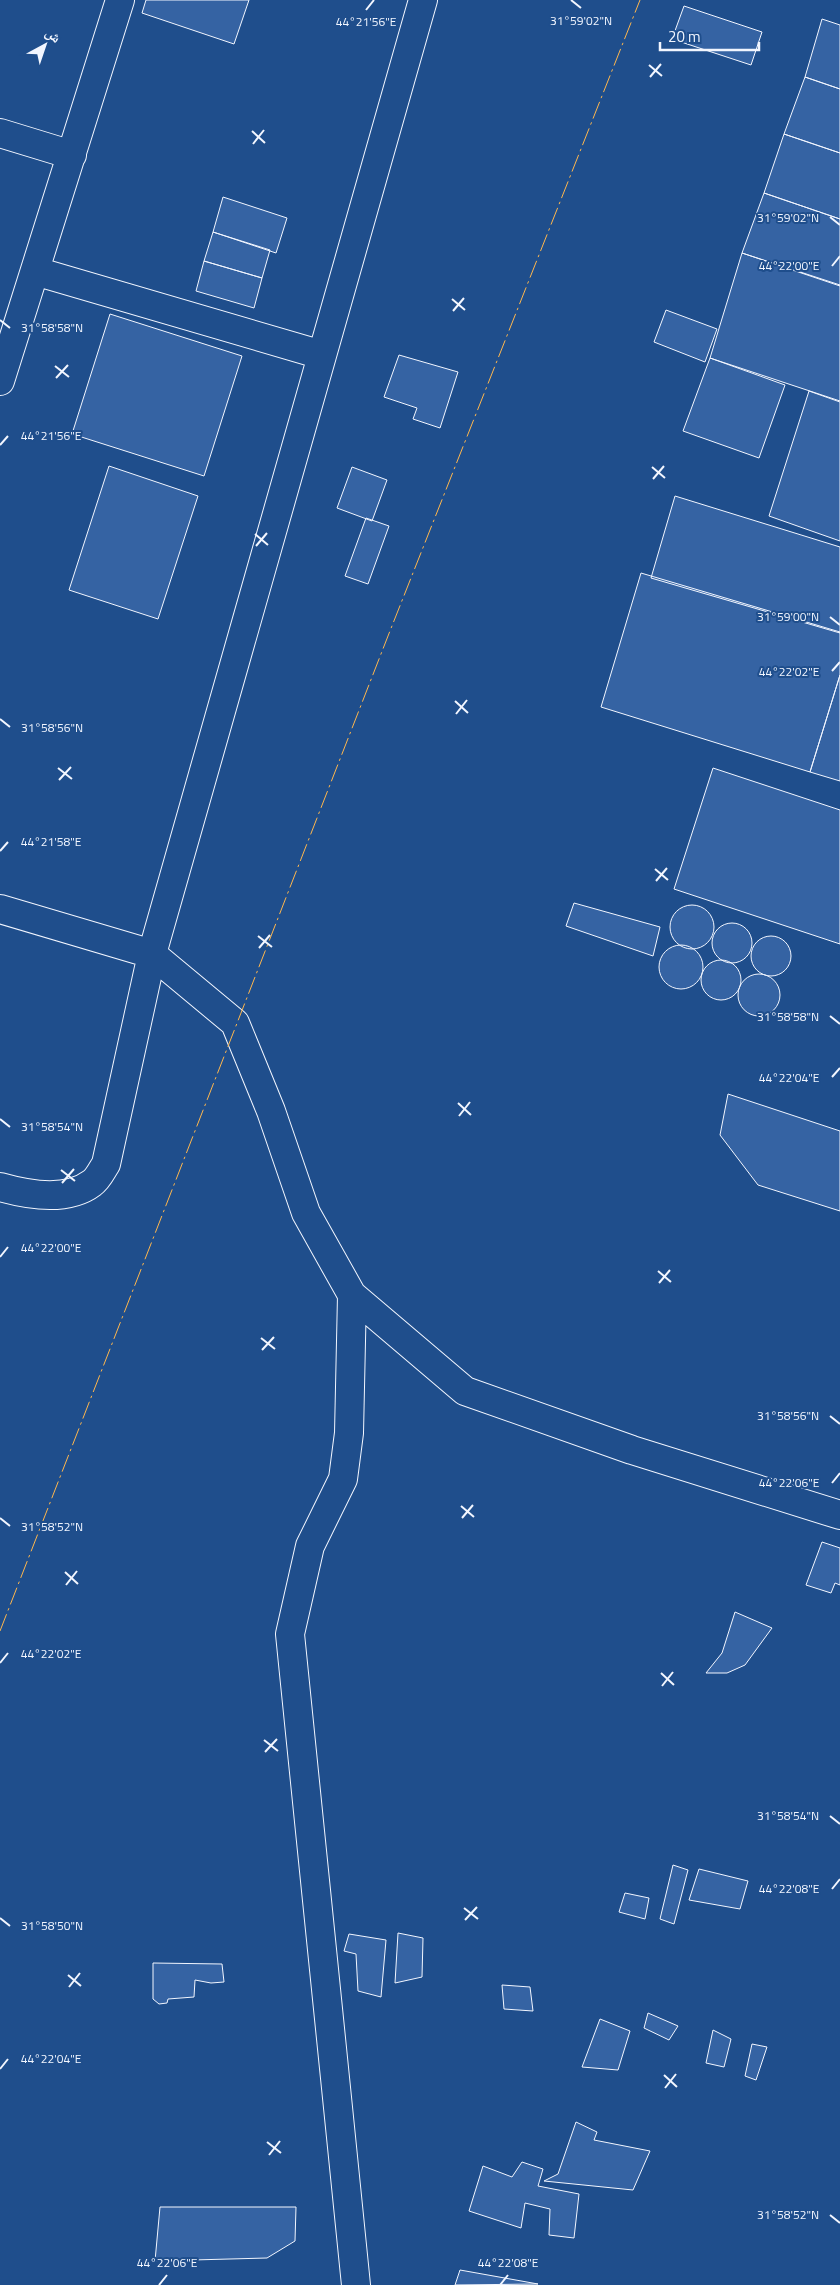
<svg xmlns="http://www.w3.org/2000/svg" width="840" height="2285" font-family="'Titillium Web','Noto Naskh Arabic',sans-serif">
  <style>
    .building { fill: #3563a3; stroke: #f2f6ff }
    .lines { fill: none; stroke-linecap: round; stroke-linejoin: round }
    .minor-casing { stroke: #f2f6ff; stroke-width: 30 }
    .minor { stroke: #1f4e8c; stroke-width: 28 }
    .power { stroke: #ffb74d; stroke-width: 1; stroke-dasharray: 18 4 2.5 4; stroke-linecap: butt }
    .ticks { fill: none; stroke: #f2f6ff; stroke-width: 2 }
    .ticks-label { font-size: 12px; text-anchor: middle; fill: #f2f6ff; stroke: #1f4e8c; stroke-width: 4; stroke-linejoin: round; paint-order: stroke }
  </style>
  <rect width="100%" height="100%" fill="#1f4e8c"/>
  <path class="building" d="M146,0H249L234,44L142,13Z
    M684,6L762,32L751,65L672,39Z
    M822,19L840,25V89L805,77Z
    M805,77L840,89V153L784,134Z
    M784,134L840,153V219L764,193Z
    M764,193L840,219V286L742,253Z
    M223,197L287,218L276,253L213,232Z
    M213,232L270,250L262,278L204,261Z
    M742,253L840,285V401L710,358Z
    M204,261L262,278L254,308L196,291Z
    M666,310L717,329L705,362L654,342Z
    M110,314L242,356L204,476L72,434Z
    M399,355L458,372L440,428L413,419L417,408L384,397Z
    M710,358L785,385L759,458L683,431Z
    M809,391L840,402V541L769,516Z
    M109,466L198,496L158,619L69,590Z
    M352,467L387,480L372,521L337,508Z
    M675,496L840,547V633L651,578Z
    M366,518L389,526L368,584L345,576Z
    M641,573L840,632V675L810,772L601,707Z
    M840,675V781L810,772Z
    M713,768L840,810V944L674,889Z
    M574,903L660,927L653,956L566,926Z
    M670 927a22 22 0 1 1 44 0a22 22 0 1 1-44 0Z
    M712 943a20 20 0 1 1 40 0a20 20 0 1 1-40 0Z
    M751 956a20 20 0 1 1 40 0a20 20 0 1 1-40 0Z
    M659 967a22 22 0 1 1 44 0a22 22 0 1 1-44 0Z
    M701 980a20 20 0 1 1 40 0a20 20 0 1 1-40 0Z
    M738 995a21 21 0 1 1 42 0a21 21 0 1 1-42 0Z
    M728,1094L840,1131V1211L758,1185L720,1135Z
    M822,1542L840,1548V1585L835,1583L831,1593L806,1585Z
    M735,1612L772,1628L745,1665L727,1673H706L722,1653Z
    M673,1865L688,1870L674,1924L660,1919Z
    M699,1869L748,1881L740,1909L689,1900Z
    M625,1893L649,1898L645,1919L619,1912Z
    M398,1933L423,1938L422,1977L395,1983Z
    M349,1934L386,1940L381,1997L358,1991L356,1954L344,1951Z
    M153,1963L222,1964L224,1982L211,1983L195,1980L194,1997L168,1999L167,2003L159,2004L153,1999Z
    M502,1985L530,1987L533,2011L504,2009Z
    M648,2013L678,2026L669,2040L644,2028Z
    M600,2019L630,2031L618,2070L582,2067Z
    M713,2030L731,2039L724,2067L706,2063Z
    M752,2044L767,2047L756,2080L745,2076Z
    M576,2122L597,2132L594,2140L650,2151L633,2190L544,2181L558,2174Z
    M522,2162L543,2169L538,2186L579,2194L574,2238L549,2235L550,2209L525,2203L521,2228L469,2211L483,2166L512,2177Z
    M160,2207H296L295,2241L267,2258L155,2261Z
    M460,2270L538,2284L455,2285Z"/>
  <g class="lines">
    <defs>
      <path id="minor" d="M0,133L72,155
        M35,271L322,355
        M0,381L120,0
        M0,909L152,954L235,1023L271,1111L306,1213L352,1295L465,1391L632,1450L840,1515
        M0,1187C28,1195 67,1202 92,1183C98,1179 102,1170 106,1164L152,954L423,0
        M352,1295L349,1433L343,1479L310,1546L290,1634L356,2285"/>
    </defs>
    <use href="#minor" class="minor-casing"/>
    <use href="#minor" class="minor"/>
    <path class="power" d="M0,1631L388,636L640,0"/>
  </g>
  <path class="ticks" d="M571,0L581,8M366,10L374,0M649,65L662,76M650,77L661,64M252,131L265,143M253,144L264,130M830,217L840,225M832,266L840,256M452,299L465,310M453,311L464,298M0,320L10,328M55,366L69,377M56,378L68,365M0,445L8,436M652,467L665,478M653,479L664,466M255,534L268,545M256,546L267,533M830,617L840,625M832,671L840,662M455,701L468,713M456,714L467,700M0,719L10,727M58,768L72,779M59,780L71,767M0,851L8,842M655,869L668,880M656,881L667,868M258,936L272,947M259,948L270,935M830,1016L840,1024M832,1077L840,1068M458,1103L471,1115M459,1116L470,1102M0,1119L10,1127M61,1170L75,1181M62,1183L74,1169M0,1257L8,1247M658,1271L671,1282M659,1283L670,1270M261,1338L275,1349M262,1350L274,1337M830,1416L840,1424M832,1483L840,1473M461,1506L474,1517M0,1518L10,1526M462,1518L473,1505M65,1572L78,1584M66,1585L77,1571M0,1663L8,1653M661,1673L674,1685M662,1686L673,1672M264,1740L278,1751M265,1752L277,1739M830,1816L840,1824M832,1889L840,1879M464,1908L478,1919M0,1918L10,1926M465,1920L477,1907M68,1975L81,1986M69,1987L80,1973M0,2069L8,2059M664,2075L677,2087M665,2088L676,2074M267,2142L281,2153M269,2155L280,2141M830,2215L840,2223M159,2285L167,2275M500,2285L508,2275"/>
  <g class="ticks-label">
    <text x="581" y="25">31°59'02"N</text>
    <text x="366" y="26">44°21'56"E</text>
    <text x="788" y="222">31°59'02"N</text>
    <text x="789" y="270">44°22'00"E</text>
    <text x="52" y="332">31°58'58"N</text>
    <text x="51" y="440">44°21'56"E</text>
    <text x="788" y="621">31°59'00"N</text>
    <text x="789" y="676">44°22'02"E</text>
    <text x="52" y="732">31°58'56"N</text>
    <text x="51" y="846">44°21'58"E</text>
    <text x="788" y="1021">31°58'58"N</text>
    <text x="789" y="1082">44°22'04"E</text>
    <text x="52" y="1131">31°58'54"N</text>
    <text x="51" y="1252">44°22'00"E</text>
    <text x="788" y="1420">31°58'56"N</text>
    <text x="789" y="1487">44°22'06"E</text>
    <text x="52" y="1531">31°58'52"N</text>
    <text x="51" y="1658">44°22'02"E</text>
    <text x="788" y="1820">31°58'54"N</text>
    <text x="789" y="1893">44°22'08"E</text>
    <text x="52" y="1930">31°58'50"N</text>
    <text x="51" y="2063">44°22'04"E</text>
    <text x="788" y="2219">31°58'52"N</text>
    <text x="167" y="2267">44°22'06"E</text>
    <text x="508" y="2267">44°22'08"E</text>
  </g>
  <g transform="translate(45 45) rotate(40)" stroke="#1f4e8c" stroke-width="4" paint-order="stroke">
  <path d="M0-4L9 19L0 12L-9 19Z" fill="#f2f6ff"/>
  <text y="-8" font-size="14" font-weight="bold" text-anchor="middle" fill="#f2f6ff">ش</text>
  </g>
  <path d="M660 42v8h99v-8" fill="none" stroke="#f2f6ff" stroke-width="2.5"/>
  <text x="668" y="42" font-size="15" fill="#f2f6ff" stroke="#1f4e8c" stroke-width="4" paint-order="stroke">20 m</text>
</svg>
